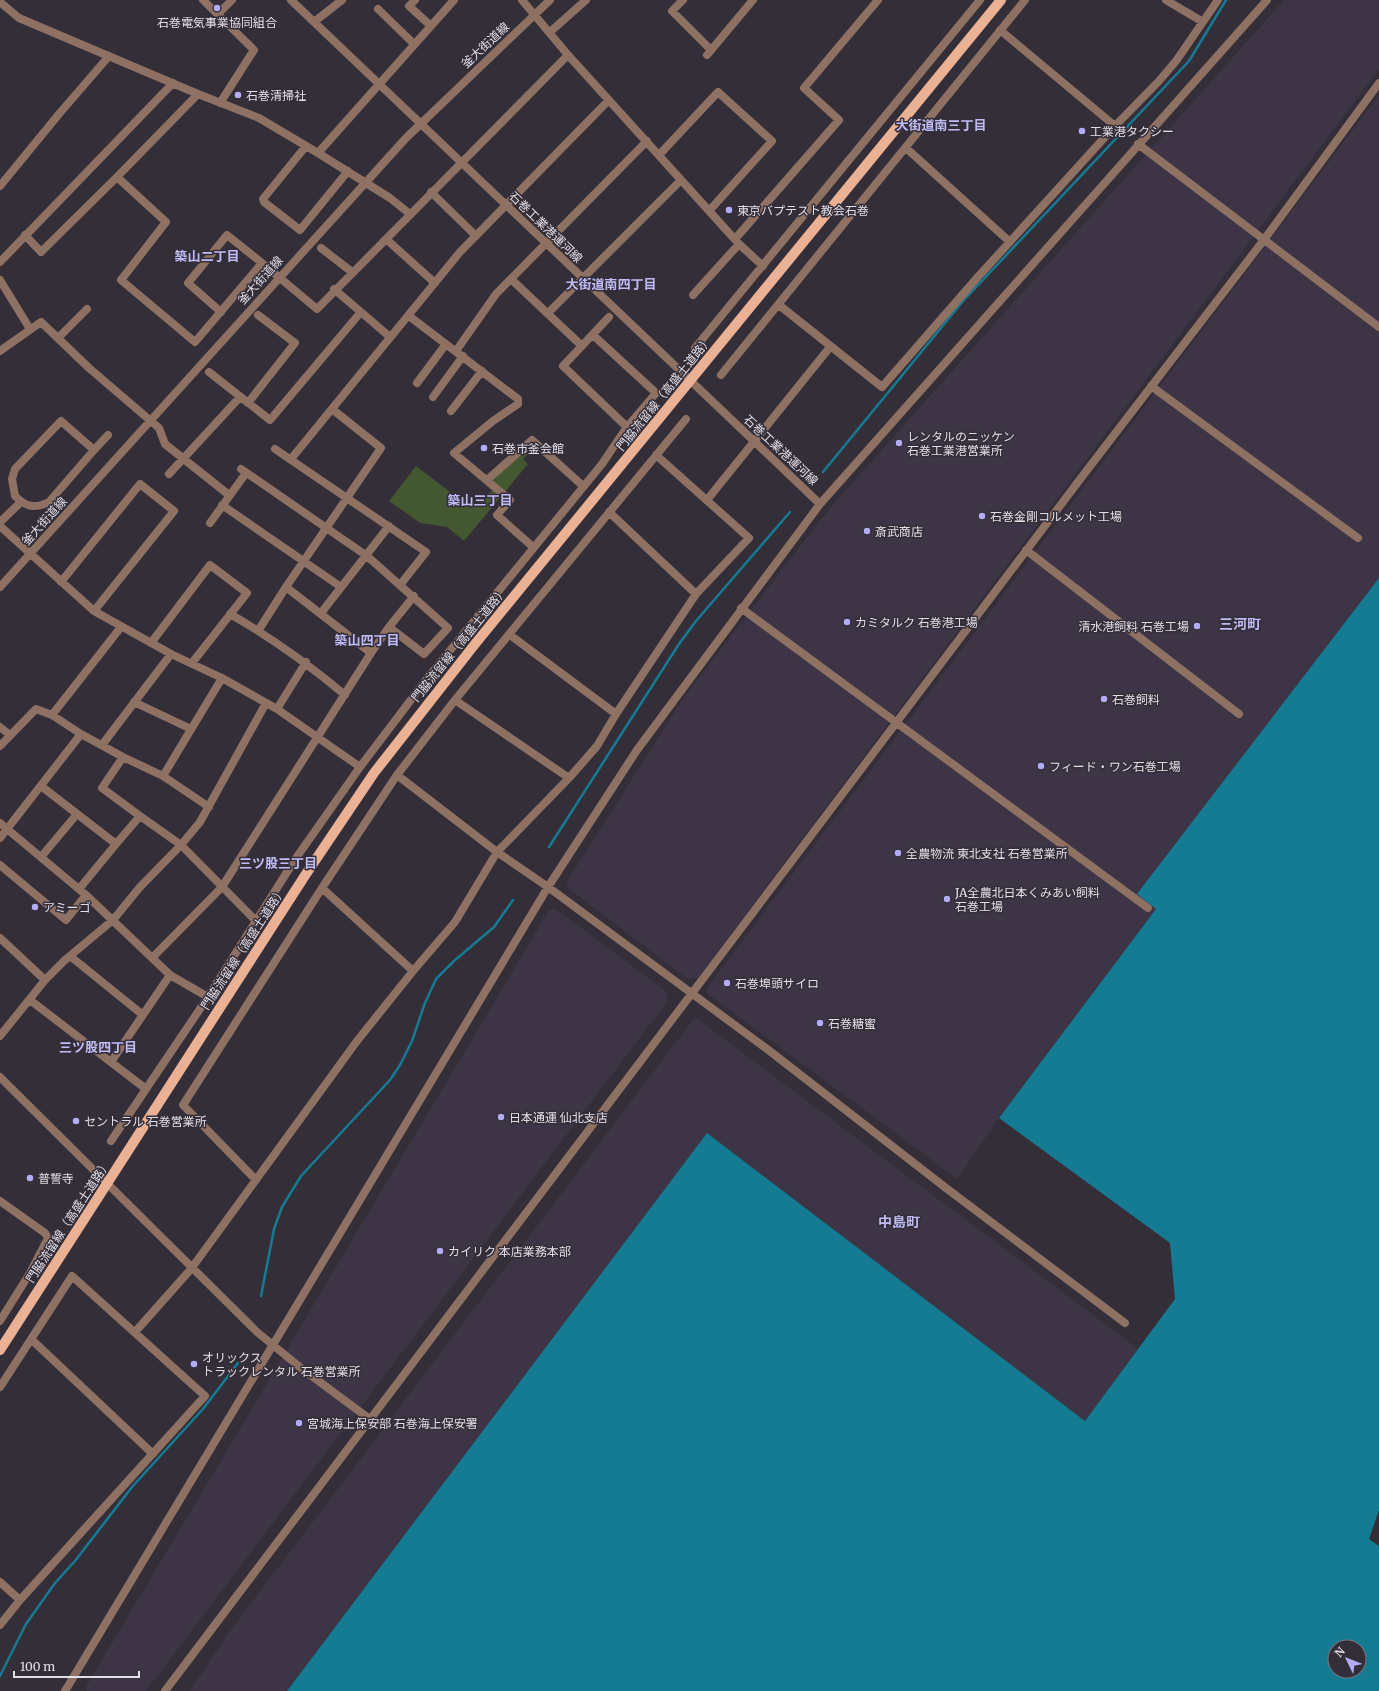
<svg xmlns="http://www.w3.org/2000/svg" width="1379" height="1691" font-family="Merriweather,'Noto Sans JP',serif">
  <style>
    .built { fill: #3d3445 }
    .green { fill: #435731 }
    .water { fill: #157b93; fill-rule: evenodd }
    .lines { fill: none; stroke-linecap: round; stroke-linejoin: round }
    .stream { stroke: #157b93; stroke-width: 2.5 }
    .minor { stroke: #8e7163; stroke-width: 8 }
    .major { stroke: #ebb194; stroke-width: 10 }
    .poi-dot { fill: #b3adf9; stroke: #342e39; stroke-width: 1.5 }
    .labels { text-anchor: middle; dominant-baseline: central; stroke-width: 3; stroke-linejoin: round; paint-order: stroke }
    .poi-label { font-size: 12px; fill: #e2dee6; stroke: #342e39; text-anchor: start }
    .street-label { font-size: 12px; fill: #e2dee6; stroke: #342e39 }
    .neighbourhood-label { font-size: 13px; font-weight: bold; fill: #bfbcf5; stroke: #342e39 }
    .quarter-label { font-size: 14px; font-weight: bold; fill: #bfbcf5; stroke: #342e39 }
  </style>
  <rect width="100%" height="100%" fill="#342e39"/>
  <path class="built" d="M1284,0H1379V69L698,978L688,979L568,888L566,883L684,697L829,509Z
    M1379,95V578L1138,894L1156,909L999,1118L957,1179L707,993L706,989Z
    M556,909L667,992V1002L146,1691H86L87,1685L549,910Z
    M695,1017L1138,1349L1085,1421L707,1133L287,1691H190L230,1631Z"/>
  <path class="green" d="M525,450L529,453L523,459L528,464L464,541L447,527L420,523L389,501L416,466L466,504L480,506L492,490L486,485Z"/>
  <path class="water" d="M1379,578V1510L1369,1539L1379,1546V1691H287L707,1133L1085,1421L1175,1299L1170,1243L999,1118L1156,909L1137,894ZM1335,1647H1359V1671H1335Z"/>
  <g class="lines">
    <path class="stream" d="M823,472L963,301L1189,61L1226,0
      M549,847L679,644L696,621L790,512
      M261,1296L274,1229L282,1207L301,1176L390,1080L400,1065L412,1041L425,1003L436,979L454,961L494,927L513,900
      M0,1676L26,1624L55,1583L75,1561L132,1487L203,1409L238,1363"/>
    <path class="minor" d="M203,0L254,50L220,103
      M291,0L820,504
      M415,0L409,6L431,26
      M522,0L568,55L739,244L763,266
      M683,0L672,11L711,50
      M1166,0L1203,22
      M0,2L19,18L198,94L259,118L318,153L454,0
      M378,9L414,44
      M218,14L232,0
      M314,22L342,0
      M1000,30L1115,126
      M550,32L586,0
      M707,55L753,0
      M1138,144L1379,327
      M306,146L263,199L264,202L300,230L348,171
      M906,148L1010,242
      M318,153L390,198L410,214
      M659,155L718,92L772,141L709,211
      M117,177L166,222L121,280L195,342L262,263L317,309L568,55
      M0,186L59,114L109,56
      M431,192L476,236
      M25,235L41,252L117,177L198,94
      M386,239L435,283
      M735,239L839,120L804,88L878,0
      M321,248L352,272
      M0,262L173,83
      M511,279L582,346
      M0,280L30,329
      M334,289L390,337
      M693,295L739,244
      M779,305L882,387L977,278L1115,126L1159,81L1176,61L1218,0
      M221,312L188,283L227,235L262,263
      M548,313L681,180
      M409,316L518,399V404L493,421L454,453L510,500L497,515L533,547
      M609,317L563,366L627,427
      M58,338L87,309
      M695,348L980,0
      M0,351L41,322L89,368L159,428L165,444L229,495
      M456,351L496,294L647,141
      M209,372L270,420L360,313
      M721,375L1025,0
      M417,383L446,344
      M1151,386L1358,538
      M433,397L463,356
      M248,403L295,343L258,315
      M451,411L482,371
      M61,421L94,450L49,502C35,509 26,507 15,496L12,479L15,469Z
      M275,449L426,552L400,585
      M94,450L108,435
      M291,459L460,252L609,100
      M241,469L367,556L448,628L424,654L389,627
      M169,474L240,397
      M487,480L532,440L583,486
      M707,500L830,347
      M222,505L341,587
      M609,512L696,594
      M0,522L21,502
      M210,523L246,473
      M0,526L94,611L171,654L222,678L277,709L360,767
      M1026,550L1239,714
      M61,582L140,484L174,511L94,611
      M0,587L406,138L550,0
      M286,587L381,448L332,409
      M741,608L1148,908
      M321,613L389,526
      M230,614C272,638 307,663 345,695
      M258,631L286,587L371,653
      M510,635L616,714
      M151,643L210,565L247,593L192,663
      M455,700L569,778
      M134,702L191,729
      M277,709L306,662
      M52,715L121,627
      M0,727L10,735
      M81,734L123,757L163,776L209,807
      M102,745L171,654
      M0,746L36,709L52,715L81,734L0,838
      M123,757L102,788L140,816
      M397,775L497,852L548,887L771,1052L946,1188L1125,1323
      M163,776L222,678
      M41,786L116,844L140,816L181,845L256,921
      M0,823L86,895L170,975L208,997
      M41,857L77,814
      M0,865L66,920L86,895
      M322,888L413,971
      M79,889L116,844
      M0,938L45,980
      M70,956L143,1015
      M153,957L222,887L371,653L389,627L414,596
      M30,1000L146,1089
      M0,1036L45,980L65,960L113,920L140,887L181,845L200,822L266,703
      M111,1062L170,975
      M0,1077L257,1332L301,1368L371,1420
      M111,1141L208,997L294,861L360,767L426,680L602,464L627,427L656,393L593,335
      M256,1180L183,1105L322,888L397,775L455,700L686,419
      M0,1201L45,1233L48,1238L30,1273L0,1321
      M135,1332L191,1269L357,1041L413,971L455,922L497,852L569,778L597,746L616,714L696,594L749,538L656,455
      M31,1339L153,1454
      M0,1387L72,1276L205,1396L20,1600L0,1625
      M0,1582L20,1600
      M65,1691L548,887L637,750L820,504L1267,0
      M165,1691L1081,478L1263,241L1379,83"/>
    <path class="major" d="M0,1350L304,877L374,773L475,644L1001,0"/>
  </g>
  <g class="poi-dot">
    <circle cx="217" cy="8" r="4"/>
    <circle cx="238" cy="95" r="4"/>
    <circle cx="1082" cy="131" r="4"/>
    <circle cx="729" cy="210" r="4"/>
    <circle cx="899" cy="443" r="4"/>
    <circle cx="484" cy="448" r="4"/>
    <circle cx="982" cy="516" r="4"/>
    <circle cx="867" cy="531" r="4"/>
    <circle cx="847" cy="622" r="4"/>
    <circle cx="1197" cy="626" r="4"/>
    <circle cx="1104" cy="699" r="4"/>
    <circle cx="1041" cy="766" r="4"/>
    <circle cx="898" cy="853" r="4"/>
    <circle cx="947" cy="899" r="4"/>
    <circle cx="35" cy="907" r="4"/>
    <circle cx="727" cy="983" r="4"/>
    <circle cx="820" cy="1023" r="4"/>
    <circle cx="501" cy="1117" r="4"/>
    <circle cx="76" cy="1121" r="4"/>
    <circle cx="30" cy="1178" r="4"/>
    <circle cx="440" cy="1251" r="4"/>
    <circle cx="194" cy="1364" r="4"/>
    <circle cx="299" cy="1423" r="4"/>
  </g>
  <g class="labels">
    <g class="poi-label">
      <text x="217" y="22" text-anchor="middle">石巻電気事業協同組合</text>
      <text x="246" y="95">石巻清掃社</text>
      <text x="1090" y="131">工業港タクシー</text>
      <text x="737" y="210">東京バプテスト教会石巻</text>
      <text x="907" y="436">レンタルのニッケン<tspan x="907" dy="14">石巻工業港営業所</tspan></text>
      <text x="492" y="448">石巻市釜会館</text>
      <text x="990" y="516">石巻金剛コルメット工場</text>
      <text x="875" y="531">斎武商店</text>
      <text x="855" y="622">カミタルク 石巻港工場</text>
      <text x="1189" y="626" text-anchor="end">清水港飼料 石巻工場</text>
      <text x="1112" y="699">石巻飼料</text>
      <text x="1049" y="766">フィード・ワン石巻工場</text>
      <text x="906" y="853">全農物流 東北支社 石巻営業所</text>
      <text x="955" y="892">JA全農北日本くみあい飼料<tspan x="955" dy="14">石巻工場</tspan></text>
      <text x="43" y="907">アミーゴ</text>
      <text x="735" y="983">石巻埠頭サイロ</text>
      <text x="828" y="1023">石巻糖蜜</text>
      <text x="509" y="1117">日本通運 仙北支店</text>
      <text x="84" y="1121">セントラル 石巻営業所</text>
      <text x="38" y="1178">普誓寺</text>
      <text x="448" y="1251">カイリク 本店業務本部</text>
      <text x="202" y="1357">オリックス<tspan x="202" dy="14">トラックレンタル 石巻営業所</tspan></text>
      <text x="307" y="1423">宮城海上保安部 石巻海上保安署</text>
    </g>
    <g class="street-label">
      <text transform="translate(485 45) rotate(-43)">釜大街道線</text>
      <text transform="translate(546 227) rotate(44)">石巻工業港運河線</text>
      <text transform="translate(260 280) rotate(-48)">釜大街道線</text>
      <text transform="translate(664 393) rotate(-51)">門脇流留線（高盛土道路）</text>
      <text transform="translate(781 450) rotate(43)">石巻工業港運河線</text>
      <text transform="translate(44 521) rotate(-48)">釜大街道線</text>
      <text transform="translate(459 644) rotate(-51)">門脇流留線（高盛土道路）</text>
      <text transform="translate(243 948) rotate(-57)">門脇流留線（高盛土道路）</text>
      <text transform="translate(68 1221) rotate(-57)">門脇流留線（高盛土道路）</text>
    </g>
    <g class="neighbourhood-label">
      <text x="941" y="125">大街道南三丁目</text>
      <text x="207" y="256">築山二丁目</text>
      <text x="611" y="284">大街道南四丁目</text>
      <text x="480" y="500">築山三丁目</text>
      <text x="367" y="640">築山四丁目</text>
      <text x="278" y="863">三ツ股三丁目</text>
      <text x="98" y="1047">三ツ股四丁目</text>
    </g>
    <g class="quarter-label">
      <text x="1240" y="624">三河町</text>
      <text x="899" y="1222">中島町</text>
    </g>
  </g>
  <g transform="translate(1347 1659) rotate(313)"><circle r="19" fill="#342e39" stroke="#7a747e"/>
  <path d="M0-3L7 15L0 10L-7 15Z" fill="#b3adf9"/>
  <text y="-6" font-size="11" font-weight="bold" text-anchor="middle" fill="#e2dee6">N</text>
  </g>
  <path d="M14 1671v6h125v-6" fill="none" stroke="#e2dee6" stroke-width="2"/>
  <text x="20" y="1671" font-size="12" fill="#e2dee6" stroke="#342e39" stroke-width="3" paint-order="stroke">100 m</text>
</svg>
